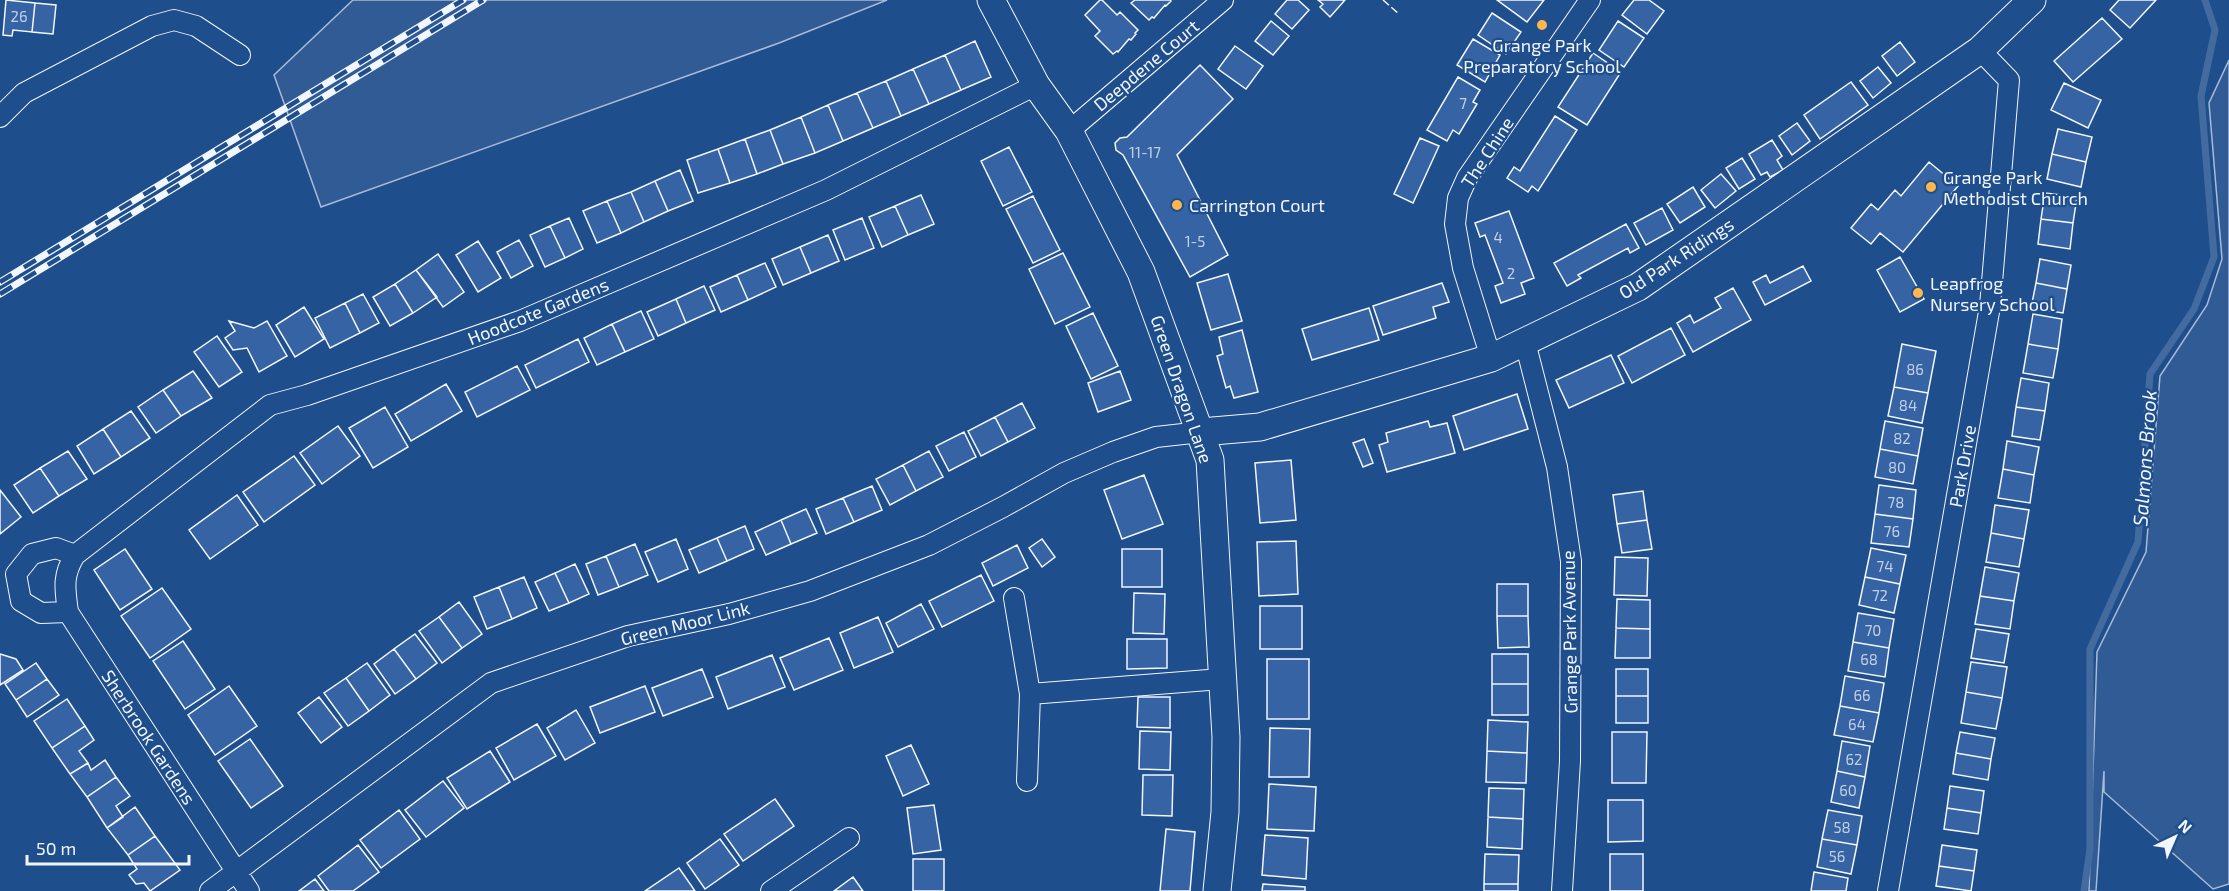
<svg xmlns="http://www.w3.org/2000/svg" width="2229" height="891" font-family="'Exo 2',sans-serif">
  <style>
    .built { fill: #305b95; stroke: #a8bbd7; stroke-width: 1.5 }
    .lines { fill: none; stroke-linecap: round; stroke-linejoin: round }
    .stream { stroke: #446ba0; stroke-width: 7 }
    .building { fill: #3563a3; stroke: #f2f6ff; stroke-width: 1.5 }
    .street-casing { stroke: #f2f6ff; stroke-width: 22 }
    .secondary-casing { stroke: #f2f6ff; stroke-width: 29 }
    .street { stroke: #1f4e8c; stroke-width: 20 }
    .secondary { stroke: #1f4e8c; stroke-width: 27 }
    .rail-casing { stroke: #f2f6ff; stroke-width: 7 }
    .rail { stroke: #1f4e8c; stroke-width: 4.5; stroke-dasharray: 14; stroke-linecap: butt }
    .fence { stroke: #f2f6ff; stroke-width: 1.5; stroke-dasharray: 8 3; stroke-linecap: butt }
    .poi-dot { fill: #ffb74d; stroke: #1f4e8c; stroke-width: 2 }
    .labels { text-anchor: middle; dominant-baseline: central; stroke-width: 4.5; stroke-linejoin: round; paint-order: stroke }
    .number-label { font-size: 15px; fill: #c3d1e8 }
    .poi-label { font-size: 18px; fill: #f2f6ff; stroke: #1f4e8c; text-anchor: start }
    .street-label { font-size: 18px; fill: #f2f6ff; stroke: #1f4e8c }
    .water-label { font-size: 20px; font-style: italic; fill: #f2f6ff; stroke: #1f4e8c }
  </style>
  <rect width="100%" height="100%" fill="#1f4e8c"/>
  <path class="built" d="M353,0H887L779,43L321,207L274,75Z
    M2229,60V884L2213,889L2104,792V771L2096,891H2089L2097,652L2146,552L2160,376L2207,305L2222,259L2209,103Z"/>
  <g class="lines">
    <path class="stream" d="M2084,891L2090,849V649L2138,542L2150,374L2194,309L2214,257L2201,96L2215,30L2205,0"/>
  </g>
  <path class="building" d="M6,0L35,3L32,32L13,30L12,36L3,35Z
    M1100,0H1102L1117,15L1120,12L1138,30L1135,33L1136,34L1131,40L1129,39L1118,52L1117,51L1113,54L1095,36L1100,31L1085,15Z
    M1135,0H1170L1171,1L1166,6L1165,5L1154,18L1152,17L1149,20L1131,3Z
    M1287,0H1298L1309,10L1292,29L1275,14Z
    M1318,0H1345L1330,17L1320,7L1323,4Z
    M1497,0H1544L1527,22Z
    M1634,0H1649L1664,11L1647,34L1622,15Z
    M2119,0H2156L2130,28L2110,10Z
    M35,3L56,5L53,34L32,32Z
    M1492,13L1521,32L1506,54L1478,35Z
    M2102,18L2122,39L2073,82L2054,61Z
    M1271,21L1289,36L1273,55L1255,41Z
    M1618,21L1644,38L1624,67L1599,50Z
    M1473,39L1500,55L1485,82L1457,65Z
    M975,41L991,77L961,90L945,55Z
    M1900,42L1915,62L1897,76L1882,56Z
    M1235,46L1263,66L1246,89L1218,69Z
    M1593,53L1621,72L1587,125L1558,107Z
    M945,55L961,90L929,104L913,69Z
    M1200,65L1233,99L1177,155L1228,255L1190,277L1123,155L1116,150L1115,143L1120,138L1127,137Z
    M1878,67L1891,83L1873,98L1860,81Z
    M913,69L929,104L901,116L886,81Z
    M1458,77L1480,90L1473,102L1477,104L1459,134L1453,130L1447,141L1427,130Z
    M886,81L901,116L873,128L857,93Z
    M1851,82L1868,105L1820,139L1804,115Z
    M2064,83L2101,100L2088,128L2051,110Z
    M857,93L873,128L843,141L828,105Z
    M828,105L843,141L815,153L801,117Z
    M1555,116L1577,130L1538,191L1532,186L1528,192L1507,178L1514,167L1520,171Z
    M801,117L815,153L783,164L770,130Z
    M1797,123L1810,141L1792,155L1779,136Z
    M2058,129L2092,137L2086,162L2052,154Z
    M770,130L783,164L757,174L745,139Z
    M1420,138L1439,146L1413,203L1394,194Z
    M745,139L757,174L730,183L718,149Z
    M1772,140L1782,156L1777,160L1783,170L1770,177L1767,172L1761,175L1749,154Z
    M1009,147L1032,192L1003,206L981,161Z
    M718,149L730,183L698,193L687,160Z
    M2052,154L2086,162L2081,187L2047,179Z
    M1742,158L1755,179L1739,189L1726,168Z
    M1929,162L1958,186L1903,252L1880,233L1871,244L1851,228L1871,204L1878,210L1895,190L1901,196Z
    M680,170L693,201L668,211L655,181Z
    M1721,174L1736,191L1715,208L1701,190Z
    M655,181L668,211L644,222L631,192Z
    M1693,187L1705,207L1680,223L1667,204Z
    M631,192L644,222L621,233L607,201Z
    M2045,193L2077,197L2073,223L2041,219Z
    M921,195L934,224L908,235L895,206Z
    M1033,196L1060,250L1033,263L1006,209Z
    M607,201L621,233L597,243L583,211Z
    M895,206L908,235L882,247L869,217Z
    M1662,208L1673,230L1646,245L1634,223Z
    M1509,211L1534,278L1521,283L1525,294L1501,303L1495,286L1503,283L1485,235L1480,237L1475,223Z
    M569,218L583,249L565,258L550,226Z
    M862,218L874,248L845,260L833,230Z
    M2041,219L2073,223L2070,249L2038,244Z
    M1626,224L1639,248L1630,253L1628,248L1578,275L1581,278L1567,286L1554,263Z
    M550,226L565,258L545,267L530,235Z
    M828,235L839,261L811,273L800,247Z
    M519,240L533,266L511,278L497,252Z
    M478,241L501,278L478,292L456,255Z
    M800,247L811,273L783,285L772,259Z
    M1063,253L1090,307L1055,324L1029,269Z
    M438,254L464,292L443,307L416,270Z
    M1900,257L1924,299L1900,312L1877,270Z
    M2040,259L2071,265L2067,289L2036,283Z
    M765,263L776,287L748,300L737,275Z
    M1803,266L1811,281L1765,305L1753,282L1766,275L1770,283Z
    M416,270L437,297L413,313L395,284Z
    M1228,274L1242,321L1211,330L1197,283Z
    M737,275L748,300L721,312L710,287Z
    M1442,283L1449,302L1433,307L1436,318L1383,335L1373,306Z
    M2036,283L2067,289L2063,313L2031,308Z
    M395,284L413,313L390,326L373,297Z
    M704,286L715,310L686,323L676,299Z
    M1733,288L1751,320L1693,352L1677,323L1690,315L1694,323L1721,308L1715,298Z
    M363,294L379,323L360,333L345,303Z
    M676,299L686,323L658,336L647,312Z
    M345,303L360,333L330,348L315,318Z
    M304,307L324,339L295,357L276,325Z
    M1369,308L1379,340L1312,360L1302,329Z
    M641,311L654,339L625,352L612,324Z
    M1093,313L1118,366L1091,379L1066,326Z
    M2033,314L2062,319L2058,349L2028,344Z
    M229,321L254,328L267,321L287,356L259,372L247,348L233,350L225,338L235,331Z
    M612,324L625,352L597,365L584,338Z
    M1671,328L1685,355L1632,383L1618,356Z
    M1242,330L1258,392L1234,398L1230,386L1226,388L1217,356L1223,354L1219,337Z
    M217,336L242,372L219,387L194,352Z
    M578,339L589,362L536,388L525,365Z
    M1902,344L1936,351L1928,393L1894,387Z
    M2028,344L2058,349L2053,378L2023,373Z
    M1611,355L1624,383L1569,408L1556,380Z
    M517,366L530,390L477,417L465,392Z
    M193,371L212,398L181,416L163,390Z
    M1120,371L1131,400L1098,412L1088,383Z
    M2021,378L2049,383L2045,411L2016,407Z
    M446,384L462,411L411,441L395,414Z
    M1894,387L1928,393L1922,423L1888,416Z
    M163,390L181,416L156,433L138,407Z
    M1517,394L1528,429L1464,450L1453,416Z
    M1022,403L1035,428L1008,442L995,417Z
    M385,407L408,447L373,468L349,428Z
    M2016,407L2045,411L2040,440L2012,436Z
    M131,411L150,438L121,457L103,429Z
    M995,417L1008,442L981,456L968,431Z
    M1428,421L1430,427L1447,423L1455,453L1387,472L1379,445L1388,442L1386,433Z
    M1885,421L1923,428L1918,456L1880,449Z
    M338,426L360,456L322,484L300,453Z
    M103,429L121,457L94,474L77,446Z
    M964,432L976,457L949,471L936,446Z
    M1364,439L1373,463L1363,467L1353,443Z
    M2007,441L2039,447L2034,475L2003,469Z
    M1880,449L1918,456L1913,484L1875,477Z
    M68,451L87,479L59,496L40,468Z
    M929,451L943,477L916,491L903,465Z
    M294,456L315,485L264,522L243,492Z
    M1291,460L1296,520L1260,523L1255,463Z
    M903,465L916,491L890,505L876,479Z
    M40,468L59,496L33,513L14,485Z
    M2003,469L2034,475L2030,503L1998,498Z
    M1144,475L1163,524L1122,539L1104,490Z
    M1879,485L1916,490L1913,519L1875,514Z
    M872,486L882,510L854,522L843,498Z
    M0,490L21,517L0,534Z
    M1643,491L1647,520L1617,524L1613,495Z
    M237,495L258,525L210,559L189,530Z
    M843,498L854,522L826,534L816,509Z
    M1995,505L2029,510L2024,539L1991,533Z
    M806,509L817,533L791,544L781,520Z
    M1875,514L1913,519L1909,547L1871,543Z
    M781,520L791,544L766,555L755,532Z
    M1647,520L1652,549L1622,553L1617,524Z
    M745,526L754,549L727,561L717,538Z
    M1991,533L2024,539L2019,567L1986,562Z
    M717,538L727,561L699,573L689,550Z
    M676,539L688,569L658,582L645,552Z
    M1042,539L1055,557L1042,567L1029,548Z
    M1296,541L1298,594L1259,596L1257,542Z
    M635,544L648,575L619,587L606,556Z
    M1017,545L1028,568L993,586L982,563Z
    M1871,548L1906,555L1900,584L1865,577Z
    M125,549L152,589L120,610L94,570Z
    M1122,549H1162V587H1122Z
    M606,556L619,587L598,595L586,564Z
    M1615,557L1648,558L1647,596L1614,595Z
    M575,564L589,594L569,603L555,573Z
    M1985,567L2019,573L2014,601L1980,596Z
    M555,573L569,603L549,611L535,582Z
    M981,575L994,601L942,627L929,601Z
    M524,577L537,608L512,619L499,587Z
    M1865,577L1900,584L1894,613L1859,605Z
    M1497,584H1528V616H1497Z
    M499,587L512,619L487,629L474,597Z
    M162,588L191,629L150,658L121,616Z
    M1134,593L1165,594L1164,634L1133,633Z
    M1980,596L2014,601L2010,629L1975,624Z
    M1617,599L1650,600V629L1616,628Z
    M459,602L482,634L462,648L439,617Z
    M921,604L934,629L898,647L886,623Z
    M1260,606H1302V649H1260Z
    M1858,613L1894,619L1889,648L1853,642Z
    M1497,616H1528L1529,647L1498,648Z
    M439,617L462,648L442,663L419,631Z
    M878,617L893,652L854,668L840,633Z
    M1616,628L1650,629V658H1615Z
    M1976,629L2009,634L2004,663L1971,658Z
    M415,634L437,663L416,679L394,649Z
    M829,638L843,670L794,690L780,658Z
    M1127,639H1167V668L1127,669Z
    M183,641L215,689L185,709L153,661Z
    M1853,642L1889,648L1885,677L1848,671Z
    M394,649L416,679L395,694L374,664Z
    M0,654L16,659L23,670L0,685Z
    M1492,654H1528V684H1492Z
    M772,655L785,687L728,709L716,677Z
    M1267,659H1309V719H1267Z
    M1971,662L2007,667L2002,698L1966,692Z
    M36,663L47,679L16,700L5,684Z
    M367,663L390,695L369,711L346,678Z
    M702,669L713,697L663,716L652,688Z
    M1616,669H1648V696H1616Z
    M1845,676L1884,683L1879,713L1840,706Z
    M346,678L369,711L348,726L324,693Z
    M47,679L59,695L27,717L16,700Z
    M1492,684H1528V715H1492Z
    M229,686L257,726L215,755L188,715Z
    M645,686L655,712L600,733L590,707Z
    M1966,692L2002,698L1996,729L1961,723Z
    M1616,696H1648V723H1616Z
    M319,697L342,727L321,743L298,713Z
    M1138,697H1170V728L1137,727Z
    M67,699L85,726L52,748L34,721Z
    M1840,706L1879,713L1873,742L1834,735Z
    M576,710L595,743L565,760L547,728Z
    M1488,720L1528,722L1527,753L1487,751Z
    M537,724L556,756L514,780L496,748Z
    M85,726L94,740L79,751L88,763L70,774L52,748Z
    M1270,728L1310,729L1309,777H1269Z
    M1140,731L1171,732L1170,770L1139,769Z
    M1612,732H1647L1646,783H1612Z
    M1960,732L1995,738L1991,759L1956,753Z
    M250,739L283,786L251,808L218,761Z
    M1842,741L1870,746L1865,777L1837,771Z
    M911,745L929,784L903,796L886,756Z
    M490,751L510,782L467,809L447,778Z
    M1487,751L1527,753L1526,783L1486,782Z
    M1956,753L1991,759L1988,780L1953,774Z
    M105,760L116,777L87,797L70,774L88,763L91,770Z
    M1837,771L1865,777L1859,808L1831,802Z
    M1143,775H1173L1172,816L1142,815Z
    M116,777L130,796L116,806L123,817L107,828L87,797Z
    M443,781L464,808L426,837L405,810Z
    M1269,784L1316,787L1314,831L1267,829Z
    M1950,786L1984,791L1981,813L1947,808Z
    M1489,788L1524,789L1523,819L1488,817Z
    M775,799L794,826L743,861L724,834Z
    M1608,800H1643V841L1608,842Z
    M934,805L941,850L913,854L907,808Z
    M135,807L155,836L128,855L107,828Z
    M1947,808L1981,813L1978,834L1944,829Z
    M399,810L420,839L381,868L360,840Z
    M1828,810L1862,816L1857,845L1822,839Z
    M1488,817L1523,819L1522,849L1487,847Z
    M1166,829L1195,832L1190,891H1160Z
    M1265,835L1308,838L1306,879L1262,875Z
    M155,836L180,870L150,891L144,883L136,884L129,875L137,869L128,855Z
    M720,839L739,865L705,889L687,863Z
    M1822,839L1857,845L1851,874L1817,867Z
    M358,845L379,872L353,891H329L318,876Z
    M1942,845L1977,850L1974,871L1939,866Z
    M1485,854L1519,855L1518,884H1484Z
    M1610,854H1643V891H1610Z
    M913,859H944V891H913Z
    M1939,866L1974,871L1971,891L1936,886Z
    M679,868L695,891H645Z
    M1814,872L1848,878L1846,891H1811Z
    M853,877L863,891H834Z
    M315,879L324,891H299Z
    M1263,884L1305,887V891H1262Z
    M1484,884H1518V891H1484Z"/>
  <g class="lines">
    <defs>
      <path id="street" d="M0,117L24,93L152,26L174,20L196,26L240,55
        M1069,131L1223,0
        M1525,342L1557,467L1571,561L1570,761L1562,891
        M1491,358L1463,268L1455,224L1458,198L1467,178L1590,0
        M1014,598L1030,694L1027,781
        M68,612L41,613L21,601L16,574L32,554L56,548L75,555
        M1030,694L1221,679
        M210,891L491,683L628,636L729,614L810,591L929,545L1003,507L1064,473L1113,452L1156,437L1201,432
        M249,891L68,612C65,589 62,576 75,555L270,405L307,395L520,321L826,190L1036,85
        M771,891L849,838
        M1888,891L1990,306L2009,80L1980,50"/>
      <path id="secondary" d="M991,0L1036,85L1069,131L1141,272L1210,460L1226,737L1225,812L1217,891
        M1201,432L1260,427L1491,358L1638,287L1980,50L2032,0"/>
    </defs>
    <use href="#street" class="street-casing"/>
    <use href="#secondary" class="secondary-casing"/>
    <use href="#street" class="street"/>
    <use href="#secondary" class="secondary"/>
    <defs>
      <path id="rail" d="M0,282L463,0
        M0,294L483,0"/>
    </defs>
    <use href="#rail" class="rail-casing"/>
    <use href="#rail" class="rail"/>
    <path class="fence" d="M1383,0L1399,14"/>
  </g>
  <g class="poi-dot">
    <circle cx="1542" cy="25" r="6"/>
    <circle cx="1931" cy="187" r="6"/>
    <circle cx="1177" cy="205" r="6"/>
    <circle cx="1918" cy="293" r="6"/>
  </g>
  <g class="labels">
    <g class="number-label">
      <text x="19" y="16">26</text>
      <text x="1463" y="103">7</text>
      <text x="1145" y="152">11-17</text>
      <text x="1498" y="237">4</text>
      <text x="1195" y="241">1-5</text>
      <text x="1511" y="273">2</text>
      <text x="1915" y="369">86</text>
      <text x="1908" y="405">84</text>
      <text x="1902" y="438">82</text>
      <text x="1897" y="467">80</text>
      <text x="1896" y="502">78</text>
      <text x="1892" y="531">76</text>
      <text x="1885" y="566">74</text>
      <text x="1880" y="595">72</text>
      <text x="1873" y="630">70</text>
      <text x="1869" y="659">68</text>
      <text x="1862" y="695">66</text>
      <text x="1857" y="724">64</text>
      <text x="1854" y="759">62</text>
      <text x="1848" y="790">60</text>
      <text x="1842" y="827">58</text>
      <text x="1837" y="856">56</text>
    </g>
    <g class="poi-label">
      <text x="1542" y="45" text-anchor="middle">Grange Park<tspan x="1542" dy="21">Preparatory School</tspan></text>
      <text x="1943" y="177">Grange Park<tspan x="1943" dy="21">Methodist Church</tspan></text>
      <text x="1189" y="205">Carrington Court</text>
      <text x="1930" y="283">Leapfrog<tspan x="1930" dy="21">Nursery School</tspan></text>
    </g>
    <g class="street-label">
      <text transform="translate(1146 65) rotate(-40)">Deepdene Court</text>
      <text transform="translate(1487 152) rotate(-57)">The Chine</text>
      <text transform="translate(1676 258) rotate(-33)">Old Park Ridings</text>
      <text transform="translate(538 311) rotate(-22)">Hoodcote Gardens</text>
      <text transform="translate(1182 389) rotate(71)">Green Dragon Lane</text>
      <text transform="translate(1962 466) rotate(-80)">Park Drive</text>
      <text transform="translate(685 623) rotate(-14)">Green Moor Link</text>
      <text transform="translate(1569 632) rotate(-91)">Grange Park Avenue</text>
      <text transform="translate(149 737) rotate(57)">Sherbrook Gardens</text>
    </g>
    <g class="water-label">
      <text transform="translate(2144 458) rotate(-86)">Salmons Brook</text>
    </g>
  </g>
  <g transform="translate(2175 837) rotate(44)" stroke="#1f4e8c" stroke-width="4.5" paint-order="stroke">
  <path d="M0-4.5L10 22L0 15L-10 22Z" fill="#f2f6ff"/>
  <text y="-9" font-size="16" font-weight="bold" text-anchor="middle" fill="#f2f6ff">N</text>
  </g>
  <path d="M27 855v9h162v-9" fill="none" stroke="#f2f6ff" stroke-width="3"/>
  <text x="36" y="855" font-size="18" fill="#f2f6ff" stroke="#1f4e8c" stroke-width="4.5" paint-order="stroke">50 m</text>
</svg>
